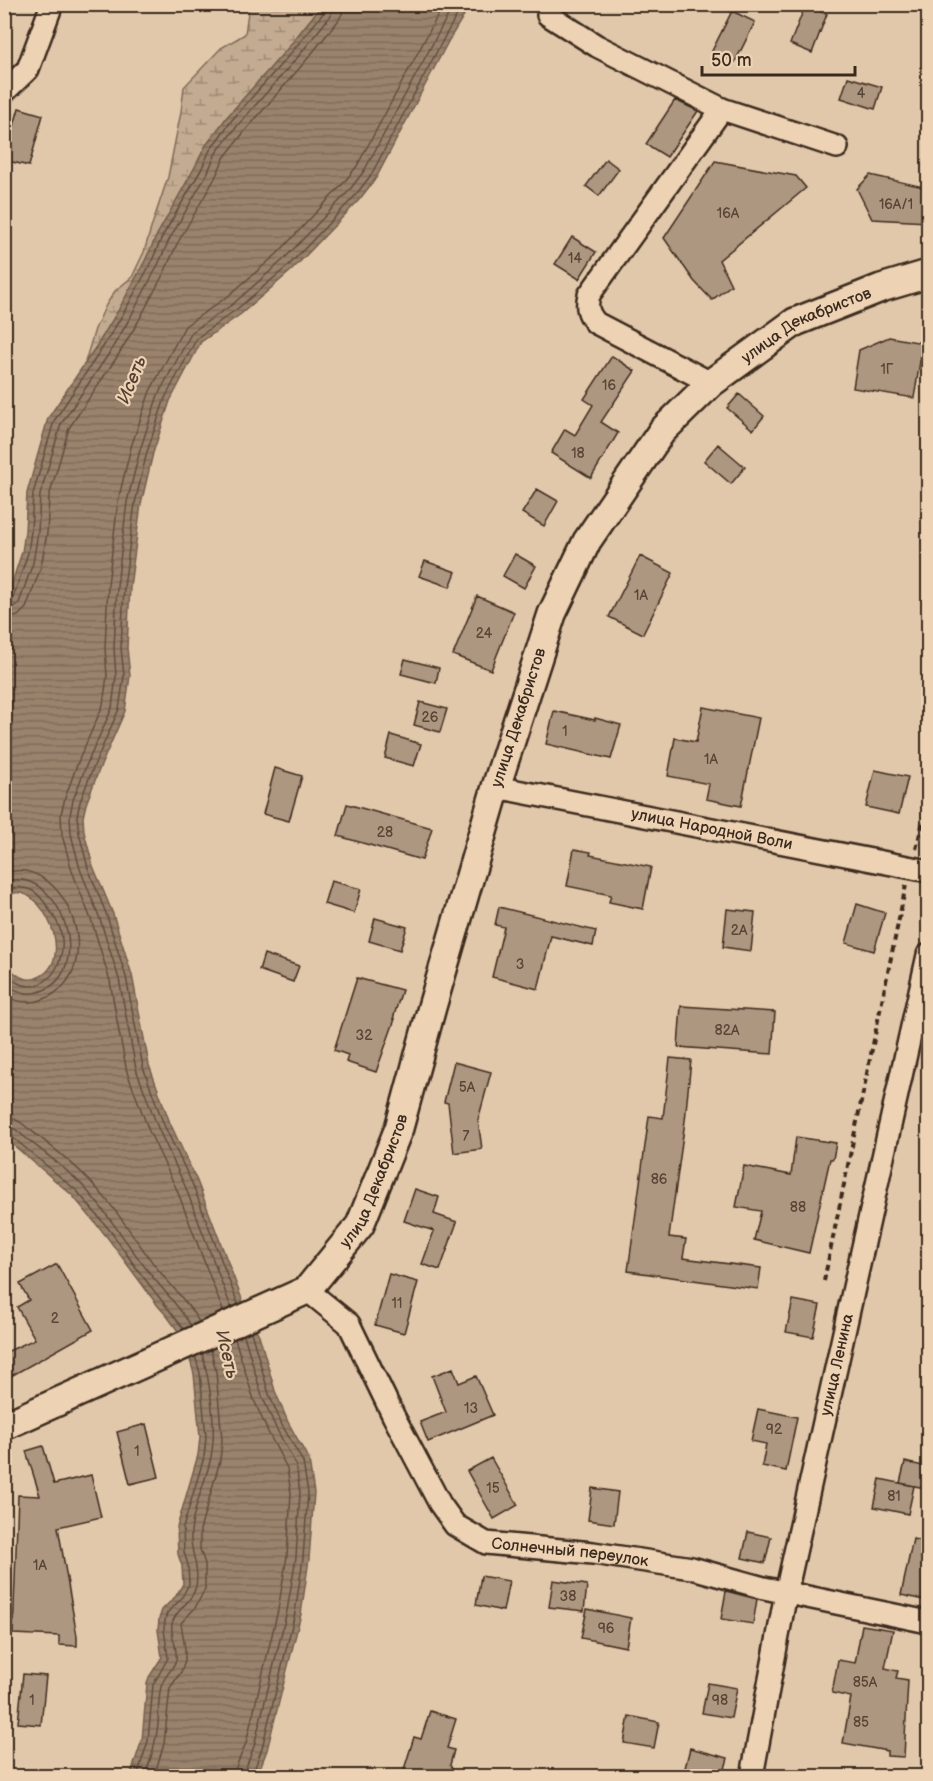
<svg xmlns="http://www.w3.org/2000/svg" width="933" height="1781" font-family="'Balsamiq Sans',sans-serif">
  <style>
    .wetland { fill: url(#wetland-marsh); stroke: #7f6a58; stroke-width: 1.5 }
    .water { fill: url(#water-rules); stroke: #745f4d; stroke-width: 1.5 }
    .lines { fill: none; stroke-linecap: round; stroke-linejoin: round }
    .shore { stroke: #614e3e; stroke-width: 1.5 }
    .building { fill: #ae9780; stroke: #3b2a1e; stroke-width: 1.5 }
    .minor-casing { stroke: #3b2a1e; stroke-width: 26 }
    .major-casing { stroke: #3b2a1e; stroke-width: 32 }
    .path { stroke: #3b2a1e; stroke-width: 4; stroke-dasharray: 6 4.5; stroke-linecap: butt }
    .minor { stroke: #edd2b4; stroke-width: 21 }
    .major { stroke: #edd2b4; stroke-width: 27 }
    .labels { text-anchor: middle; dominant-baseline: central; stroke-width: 4.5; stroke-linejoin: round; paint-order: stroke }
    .number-label { font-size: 14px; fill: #584536 }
    .street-label { font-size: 16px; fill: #3b2a1e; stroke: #edd2b4 }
    .water-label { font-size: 18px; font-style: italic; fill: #534032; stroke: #edd2b4 }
  </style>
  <defs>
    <pattern id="wetland-marsh" width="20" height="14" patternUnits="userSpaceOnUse" patternTransform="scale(1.5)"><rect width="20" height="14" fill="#c3ab91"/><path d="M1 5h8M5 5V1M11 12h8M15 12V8" fill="none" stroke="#a08b76"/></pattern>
    <pattern id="water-rules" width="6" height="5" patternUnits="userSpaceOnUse" patternTransform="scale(1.5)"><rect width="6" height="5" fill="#9a836d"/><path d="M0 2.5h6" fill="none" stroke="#7f6b59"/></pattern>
  </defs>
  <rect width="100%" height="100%" fill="#e2c8ab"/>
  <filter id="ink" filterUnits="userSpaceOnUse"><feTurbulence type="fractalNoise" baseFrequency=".0167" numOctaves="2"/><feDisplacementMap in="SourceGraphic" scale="12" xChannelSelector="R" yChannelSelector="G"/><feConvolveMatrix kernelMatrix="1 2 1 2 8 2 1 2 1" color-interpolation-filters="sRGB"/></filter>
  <g filter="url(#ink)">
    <path class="wetland" d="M249,5H322L287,49L227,117L205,147L195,167L157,235L145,261L118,311L98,344L85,362L95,329L106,305L115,291L132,277L144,252L152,225L168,177L181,112L184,87L221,48L245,34Z"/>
    <path class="water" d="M322,5H470L449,40L376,178L359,200L292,270L241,314L201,342L170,401L153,453L141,504L130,587L127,648L130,676L125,711L99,770L86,804L83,817L84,832L93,866L113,914L132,975L149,1065L170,1123L197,1181L248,1315L259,1335L275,1391L288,1422L309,1460L314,1493L309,1559L301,1614L267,1750L257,1776H130L142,1740L147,1684L149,1677L162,1657L158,1630L159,1619L162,1610L176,1596L183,1584L182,1566L178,1554L177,1527L198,1455L200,1437L194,1374L187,1349L178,1331L167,1316L158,1306L107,1237L72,1195L5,1138V964C15,974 26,985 41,976C80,953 31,869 5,899V604L22,552L25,531L27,493L48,418L98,344L118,311L145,261L157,235L195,167L205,147L227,117L287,49Z"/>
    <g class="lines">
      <path class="shore" d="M4,602H9L13,598L28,553L31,531L33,494L54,421L103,347L123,314L151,263L162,237L201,170L210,150L232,120L291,53L325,11L326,4
        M4,610L12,608L19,603L33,563L38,532L40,495L61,424L110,352L130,318L157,267L169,240L207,174L216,153L238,125L297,58L331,15L334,4
        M4,619L18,616L26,608L41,567L47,533L49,497L69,428L117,357L138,322L165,271L177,244L215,178L224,158L245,131L304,63L338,21L342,14L343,4
        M4,873C65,852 112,971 44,999C30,1005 16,1002 4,994
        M4,882C58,863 96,967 44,990C29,997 17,992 4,983
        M4,890C13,887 22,886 31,890C38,893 43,900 47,906C51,912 56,919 59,926C67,947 60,977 37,985C24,989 13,981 4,973
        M4,1118H12L20,1122C43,1140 68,1158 88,1179C114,1205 134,1238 156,1267C170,1285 188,1302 199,1322
        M4,1127L15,1129C37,1148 63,1165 83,1186C107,1212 126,1243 148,1271C162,1289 179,1306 191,1326
        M4,1134L11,1136L77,1191L112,1233L137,1269L184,1329
        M238,1304L192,1183L164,1125L143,1067L126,977L107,916L88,868L79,833L77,816L80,802L93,768L119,709L124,676L121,648L124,587L135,503L147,452L165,398L197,338L237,309L288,266L354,197L371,175L444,38L463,4
        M231,1307L185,1186L158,1128L136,1069L119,979L100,919L80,869L71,834L70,815L73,800L86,766L112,708L116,676L114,648L117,586L127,502L140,450L158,395L192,332L233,304L283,260L348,192L364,171L454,4
        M223,1311L177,1190L149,1131L127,1072L119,1032L110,981L92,922L72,871L62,835L61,814L65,798L78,762L103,705L107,676L105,648L108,585L118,501L131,447L150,391L185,326L227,297L277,254L341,186L357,166L444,4
        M251,1332L269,1394L282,1425L303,1462L308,1493L303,1558L295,1613L262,1748L252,1776
        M244,1335L262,1396L276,1428L296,1465L300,1493L296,1557L287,1611L254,1746L245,1770L244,1776
        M137,1776L148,1741L153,1685L168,1658L164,1629L165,1620L167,1613L181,1599L189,1584L188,1565L184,1552L183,1528L204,1457L206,1437L200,1373L195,1356
        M145,1776C151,1759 156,1742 158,1724C159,1712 158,1699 161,1687C163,1677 173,1670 176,1660C178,1647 170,1635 172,1624C174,1611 193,1602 196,1586C200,1567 189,1550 191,1532C193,1506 206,1482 211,1457C217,1428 210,1382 202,1353
        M154,1776L164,1744L170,1688L181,1672L185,1660V1649L181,1623L195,1608L205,1589V1564L200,1549V1530L220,1461L222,1440L216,1372L211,1350
        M235,1776L236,1767L246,1743L278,1610L287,1556L291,1493L287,1468L268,1432L254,1400L235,1339"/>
    </g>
    <path class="building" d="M805,6L827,14L812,53L790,44Z
      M732,11L755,22L735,62L712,51Z
      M848,77L882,87L875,109L841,98Z
      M675,100L698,111L667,157L646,144Z
      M19,108L43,115L29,166L4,160Z
      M606,159L619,169L599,196L586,186Z
      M715,161L796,176L806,188L719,260L731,285L712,300L694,281L664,238Z
      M870,175L928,188V222L872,219L857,189Z
      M572,237L596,252L579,279L555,264Z
      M889,337L923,343L914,398L853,388L859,350Z
      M612,356L635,371L601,422L618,433L591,478L551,453L565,429L575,435L593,405L584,399Z
      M739,394L764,416L753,430L727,408Z
      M718,444L745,467L731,484L704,461Z
      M537,489L558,501L544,526L522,513Z
      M515,554L536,566L524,588L503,576Z
      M640,556L673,573L643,634L609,617Z
      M425,561L456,572L450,587L419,576Z
      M477,596L514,612L491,670L453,655Z
      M405,659L439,668L436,683L401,674Z
      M420,702L447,709L440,732L414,725Z
      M703,707L759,718L741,806L706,799L709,784L668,776L675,738L696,742Z
      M554,711L595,720V718L621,725L611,759L546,744Z
      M391,735L421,744L414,766L385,758Z
      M275,768L302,776L289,821L263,814Z
      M875,770L908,777L899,814L866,807Z
      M347,804L432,828L422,860L338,836Z
      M574,849L591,852L590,855L651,867L643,909L609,902L611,895L567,886Z
      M331,881L361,889L354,913L324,904Z
      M857,904L885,913L874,951L846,943Z
      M499,907L596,931L593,946L551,936L538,989L492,977L504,927L495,925Z
      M727,909L755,912L751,951L723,947Z
      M375,918L407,927L400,950L369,941Z
      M264,954L299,966L293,982L259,970Z
      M357,978L402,990L393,1019H395L376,1072L346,1062L348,1055L334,1050Z
      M681,1006L775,1012L772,1054L678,1047Z
      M670,1058L691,1060L685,1121L669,1237L686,1239L683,1258L761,1268L758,1289L628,1271L649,1116L663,1118Z
      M454,1062L491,1072L478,1120L482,1149L454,1153L448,1103L444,1102Z
      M796,1137L836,1143L833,1159H830L809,1253L754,1240L761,1211L736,1207L744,1166L791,1175Z
      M415,1189L439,1197L434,1214L457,1222L440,1270L422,1264L434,1231L404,1221Z
      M57,1264L93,1330L4,1380V1353L35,1339L17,1307L29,1300L20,1284Z
      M389,1274L418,1282L404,1333L375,1325Z
      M793,1300L820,1305L813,1337L786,1332Z
      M453,1368L459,1383L476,1376L493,1415L428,1442L420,1422L446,1412L432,1376Z
      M758,1409L797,1417L786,1471L762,1466L766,1444L751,1441Z
      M146,1424L159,1477L130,1484L117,1432Z
      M43,1446L54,1484L91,1475L101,1517L58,1527L77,1636V1646L59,1645V1636L13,1634L18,1495L40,1496L26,1451Z
      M491,1458L518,1505L494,1519L467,1471Z
      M905,1462L928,1467L925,1488L900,1483Z
      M880,1479L914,1486L908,1514L874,1507Z
      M592,1488L618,1492L614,1524L588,1520Z
      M748,1532L771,1537L765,1563L742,1558Z
      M913,1539L928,1542V1601L901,1595Z
      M481,1576L509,1581L503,1611L476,1605Z
      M553,1580L587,1585L584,1611L549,1607Z
      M726,1591L757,1599L753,1624L721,1619Z
      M587,1609L631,1618L626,1647L581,1638Z
      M862,1625L893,1630L885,1668L898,1671L896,1678L908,1680L904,1757L887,1756V1751L843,1743L851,1697L832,1693L838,1660L855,1663Z
      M23,1674L46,1676L41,1725L18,1723Z
      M708,1683L737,1688L731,1718L702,1713Z
      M430,1711L456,1719L447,1748L454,1750L450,1765L456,1776H402L414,1737L421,1739Z
      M629,1716L659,1722L654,1748L624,1743Z
      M690,1748L728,1758L723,1776H683Z"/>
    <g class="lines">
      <defs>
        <g id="minor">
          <path d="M548,15L597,46L722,109L837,147"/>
          <path d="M4,92L28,69L52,4"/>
          <path d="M711,383L596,323C588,314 586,307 589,295L722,109"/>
          <path id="s1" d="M496,787L928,871"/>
          <path id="s2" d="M307,1290L349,1324L394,1417L440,1504L455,1525L486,1543L593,1553L692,1568L764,1588L928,1622"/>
          <path id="s3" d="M752,1776L786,1593L928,955"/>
        </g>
        <g id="major">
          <path id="s4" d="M4,1426L307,1290L360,1225L399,1128L432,1007L496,787L552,614L587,541L662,431L711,383L795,322L881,288L928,274"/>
        </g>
      </defs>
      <use href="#minor" class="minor-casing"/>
      <use href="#major" class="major-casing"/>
      <path class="path" d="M916,849L928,802
        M824,1281L906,885"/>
      <use href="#minor" class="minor"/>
      <use href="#major" class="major"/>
    </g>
  </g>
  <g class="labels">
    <g class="number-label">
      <text x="861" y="93">4</text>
      <text x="896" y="204">16А/1</text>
      <text x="728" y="213">16А</text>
      <text x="575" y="258">14</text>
      <text x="887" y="369">1Г</text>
      <text x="609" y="385">16</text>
      <text x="578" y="453">18</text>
      <text x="641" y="595">1А</text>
      <text x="484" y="633">24</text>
      <text x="430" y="717">26</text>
      <text x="565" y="731">1</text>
      <text x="711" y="759">1А</text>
      <text x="385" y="832">28</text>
      <text x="739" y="930">2А</text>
      <text x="520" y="964">3</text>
      <text x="727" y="1030">82А</text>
      <text x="364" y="1035">32</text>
      <text x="467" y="1087">5А</text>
      <text x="466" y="1136">7</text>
      <text x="659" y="1179">86</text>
      <text x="798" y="1207">88</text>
      <text x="397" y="1303">11</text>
      <text x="55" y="1318">2</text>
      <text x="471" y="1408">13</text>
      <text x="774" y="1429">92</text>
      <text x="137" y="1451">1</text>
      <text x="493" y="1488">15</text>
      <text x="894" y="1496">81</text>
      <text x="40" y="1565">1А</text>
      <text x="568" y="1596">38</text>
      <text x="606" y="1628">96</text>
      <text x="865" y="1682">85А</text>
      <text x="32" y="1700">1</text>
      <text x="720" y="1700">98</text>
      <text x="861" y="1722">85</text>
    </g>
    <g class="street-label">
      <text stroke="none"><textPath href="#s4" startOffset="1452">улица Декабристов</textPath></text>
      <text stroke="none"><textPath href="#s4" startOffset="948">улица Декабристов</textPath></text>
      <text stroke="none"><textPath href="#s1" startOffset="220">улица Народной Воли</textPath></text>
      <text stroke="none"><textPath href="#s4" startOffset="462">улица Декабристов</textPath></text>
      <text stroke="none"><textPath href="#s3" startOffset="420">улица Ленина</textPath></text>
      <text stroke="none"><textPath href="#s2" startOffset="402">Солнечный переулок</textPath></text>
    </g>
    <g class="water-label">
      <text transform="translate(132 380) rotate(-68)">Исеть</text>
      <text transform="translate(227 1354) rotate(77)">Исеть</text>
    </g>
  </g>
  <rect width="933" height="1781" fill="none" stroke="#edd2b4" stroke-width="24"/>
  <rect x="12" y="12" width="909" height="1757" fill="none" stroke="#3b2a1e" stroke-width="2" filter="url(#ink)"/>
  <path d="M702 66v9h153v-9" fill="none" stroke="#3b2a1e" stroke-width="3"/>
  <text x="711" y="66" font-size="18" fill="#3b2a1e" stroke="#edd2b4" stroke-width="4.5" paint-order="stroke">50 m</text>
</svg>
